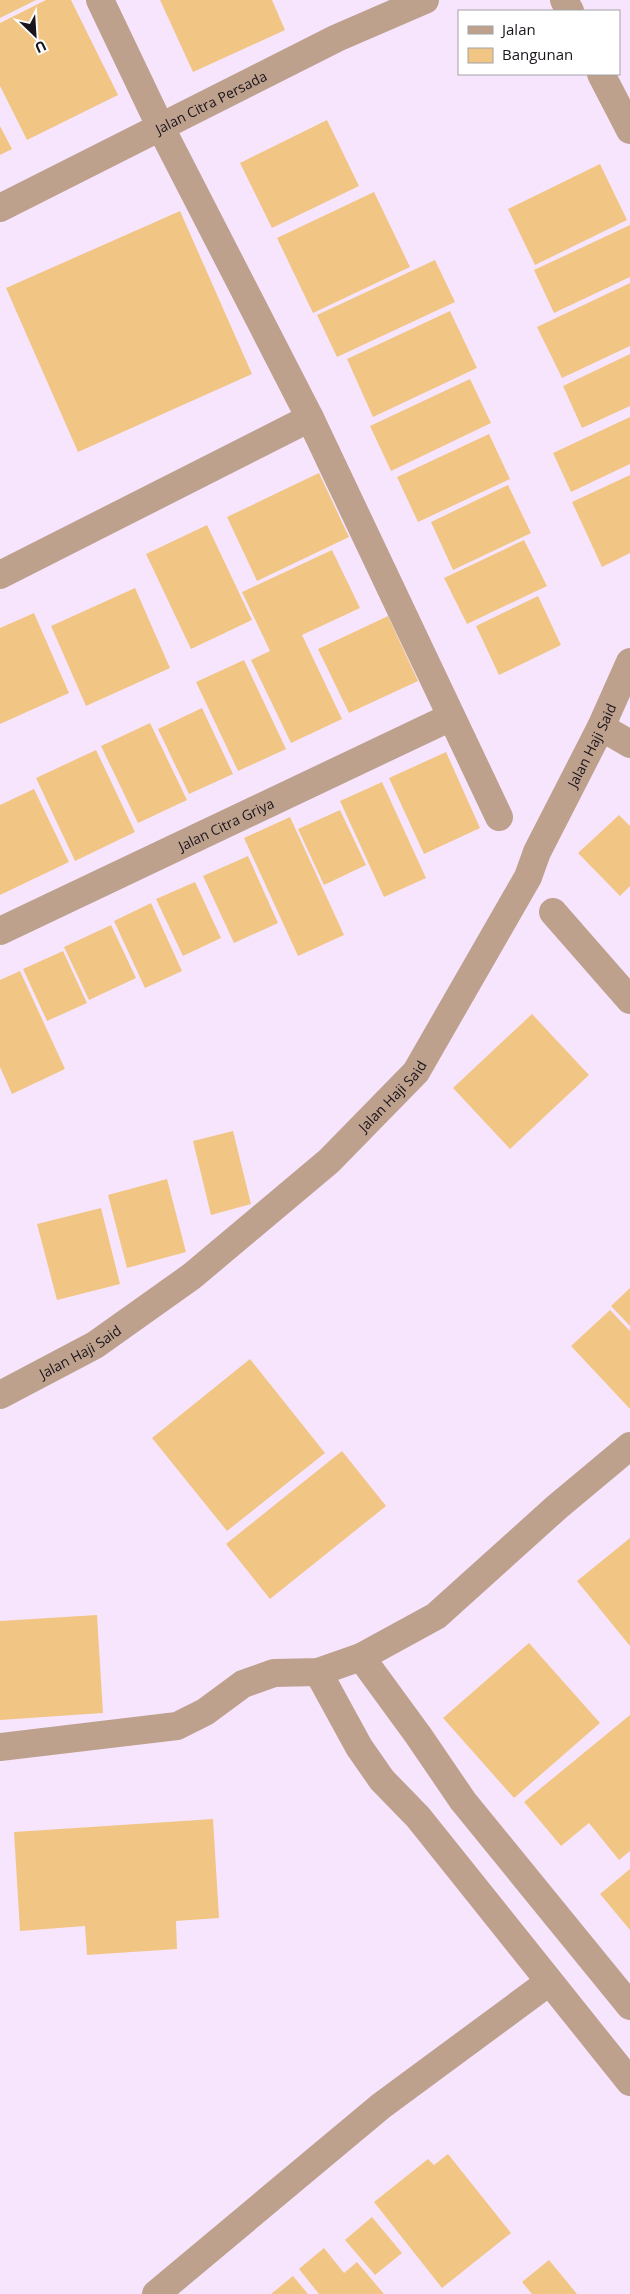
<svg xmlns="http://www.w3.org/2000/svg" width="630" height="2294" font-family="'Open Sans',sans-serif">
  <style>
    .building { fill: #f1c684 }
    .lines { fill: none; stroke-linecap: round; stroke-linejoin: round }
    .minor { stroke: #bda18d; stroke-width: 28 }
    .labels { text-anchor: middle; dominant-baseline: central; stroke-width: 5; stroke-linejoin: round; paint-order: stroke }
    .street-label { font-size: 14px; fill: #1a141c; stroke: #fff }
  </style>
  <rect width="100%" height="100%" fill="#f7e5fe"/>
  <path class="building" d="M0,0H36L0,18Z
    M46,0H71L118,95L27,140L0,86V23Z
    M160,0H272L285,30L193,72Z
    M327,120L359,186L272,228L240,163Z
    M0,126L12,149L0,155Z
    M600,164L627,220L535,265L508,209Z
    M374,192L410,267L313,313L277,238Z
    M180,211L252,374L78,452L6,288Z
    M630,225V277L554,313L534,270Z
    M435,260L455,302L337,357L317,315Z
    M630,283V346L562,378L537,327Z
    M450,311L477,368L373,417L347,359Z
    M630,354V406L582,428L563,386Z
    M470,379L491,423L391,471L370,426Z
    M630,417V464L571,492L553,453Z
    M489,434L510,479L418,522L397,477Z
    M319,473L349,537L257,581L227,517Z
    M630,475V553L602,567L572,502Z
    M508,485L531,533L453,570L431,522Z
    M207,525L252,620L191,649L146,554Z
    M524,540L547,586L467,624L444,578Z
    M332,550L360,608L302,635L342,719L291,743L251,660L270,651L242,592Z
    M135,588L170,668L86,706L51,626Z
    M538,596L561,645L499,675L476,626Z
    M34,613L69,693L0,724V628Z
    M388,616L418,681L349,713L318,649Z
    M244,660L286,749L238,771L196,682Z
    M202,708L233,774L189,794L158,729Z
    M150,723L187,800L138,823L101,746Z
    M96,750L135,832L75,861L36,778Z
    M446,752L480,828L424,854L389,778Z
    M382,782L426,878L384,897L340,801Z
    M34,789L69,862L0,895V805Z
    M340,810L366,865L324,885L298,829Z
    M619,815L630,826V886L620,896L578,853Z
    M290,817L344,935L298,956L244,838Z
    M248,856L278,923L234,943L203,876Z
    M195,882L221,938L183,956L156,899Z
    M151,903L182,971L145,988L114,921Z
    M111,925L136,978L89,1000L64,947Z
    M63,951L87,1003L47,1021L23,969Z
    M20,971L65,1069L12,1094L0,1067V980Z
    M532,1014L589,1075L510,1149L453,1088Z
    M233,1131L251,1204L211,1215L193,1141Z
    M167,1179L186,1252L127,1268L108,1195Z
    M101,1208L120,1284L57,1300L37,1224Z
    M630,1288V1326L611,1306Z
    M610,1310L630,1331V1409L571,1346Z
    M250,1359L325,1453L227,1531L152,1438Z
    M342,1451L386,1506L270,1599L226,1544Z
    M630,1538V1646L577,1581Z
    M97,1615L103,1713L0,1720V1621Z
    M529,1643L600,1723L514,1798L443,1718Z
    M630,1715V1851L619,1860L589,1823L561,1846L524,1802Z
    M213,1819L219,1918L176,1921L177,1949L87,1955L85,1926L20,1931L14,1832Z
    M630,1869V1930L600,1894Z
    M448,2154L511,2233L442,2288L374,2202L428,2159L434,2165Z
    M372,2217L402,2253L375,2275L345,2240Z
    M324,2248L344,2273L357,2262L384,2294H319L299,2269Z
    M549,2260L577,2294H532L522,2282Z
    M293,2276L308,2294H271Z"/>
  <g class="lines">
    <g class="minor">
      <path d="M100,0L161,128L310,418L499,817"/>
      <path d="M564,0L570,11"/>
      <path d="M601,74L630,130"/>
      <path id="s1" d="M0,208L337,38L425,0"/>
      <path d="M0,575L310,418"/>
      <path d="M601,727L630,744"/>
      <path d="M553,912L630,1000"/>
      <path id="s2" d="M0,931L451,717"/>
      <path id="s3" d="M0,1395L95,1345L192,1276L329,1161L416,1072L528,877L537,852L601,727L630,662"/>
      <path d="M361,1657L418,1735L463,1801L630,2006"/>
      <path d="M318,1672L359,1747L382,1780L418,1817L630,2082"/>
      <path d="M0,1747L177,1726L205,1712L243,1684L274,1673L318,1672L361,1657L436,1616L557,1507L630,1446"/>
      <path d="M156,2294L381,2106L549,1982"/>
    </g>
  </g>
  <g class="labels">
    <g class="street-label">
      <text stroke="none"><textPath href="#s1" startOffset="236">Jalan Citra Persada</textPath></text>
      <text stroke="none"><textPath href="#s3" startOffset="901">Jalan Haji Said</textPath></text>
      <text stroke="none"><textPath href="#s2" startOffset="250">Jalan Citra Griya</textPath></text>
      <text stroke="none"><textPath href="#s3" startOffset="496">Jalan Haji Said</textPath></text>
      <text stroke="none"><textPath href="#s3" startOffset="91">Jalan Haji Said</textPath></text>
    </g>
  </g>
  <rect x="458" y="10" width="162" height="65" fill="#ffffff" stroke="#a3a1a4"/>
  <rect x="468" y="26" width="25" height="8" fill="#bda18d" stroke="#a3a1a4"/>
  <text x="502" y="35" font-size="15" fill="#1a141c">Jalan</text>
  <rect x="468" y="48" width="25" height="15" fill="#f1c684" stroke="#a3a1a4"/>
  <text x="502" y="60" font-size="15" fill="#1a141c">Bangunan</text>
  <g transform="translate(35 35) rotate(155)" stroke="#ffffff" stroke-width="4" paint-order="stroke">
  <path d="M0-4L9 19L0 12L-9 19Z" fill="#1a141c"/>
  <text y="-8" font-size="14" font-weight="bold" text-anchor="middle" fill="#1a141c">U</text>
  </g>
</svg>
